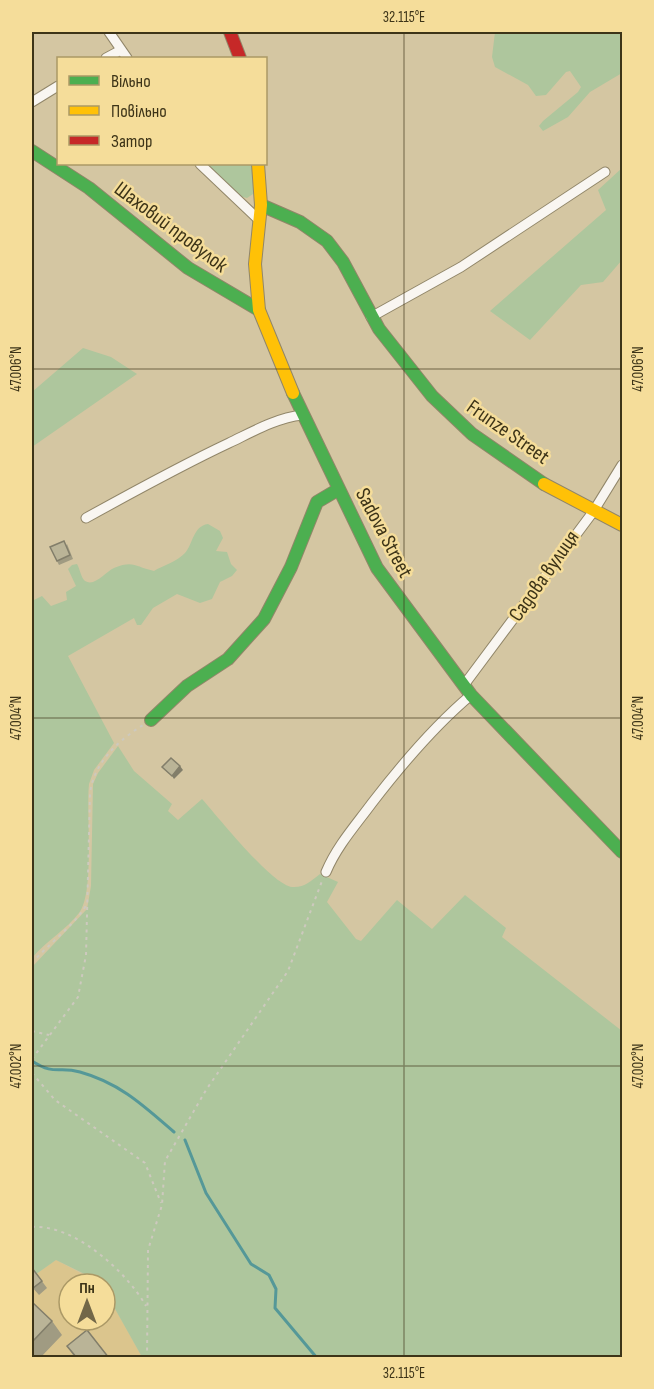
<svg xmlns="http://www.w3.org/2000/svg" width="654" height="1389" font-family="'Sofia Sans Condensed',sans-serif">
  <style>
    .built { fill: #dbc58d }
    .green { fill: #aec69d }
    .lines { fill: none; stroke-linecap: round; stroke-linejoin: round }
    .stream { stroke: #559898; stroke-width: 3 }
    .street-casing { stroke: #918669; stroke-width: 11 }
    .fast-casing { stroke: #918669; stroke-width: 14 }
    .slow-casing { stroke: #918669; stroke-width: 14 }
    .jam-casing { stroke: #918669; stroke-width: 14 }
    .path { stroke: #cdc9be; stroke-width: 2; stroke-dasharray: 3 4.5; stroke-linecap: butt }
    .street { stroke: #f9f6f1; stroke-width: 9 }
    .fast { stroke: #4caf50; stroke-width: 12 }
    .slow { stroke: #ffc107; stroke-width: 12 }
    .jam { stroke: #c62828; stroke-width: 12 }
    .wall { fill: #a09b82 }
    .shaded-wall { fill: #827e6a }
    .building { fill: #bab497; stroke: #827e6a; stroke-width: 1.5 }
    .ticks { fill: none; stroke: #3d3418; stroke-width: 1.5; stroke-opacity: 0.45 }
    .labels { text-anchor: middle; dominant-baseline: central; stroke-width: 5; stroke-linejoin: round; paint-order: stroke }
    .street-label { font-size: 21px; fill: #3d3418; stroke: #f5dd9a }
    .neatline { fill: none; stroke: #3d3418; stroke-width: 2 }
    .ticks-label { font-size: 15px; text-anchor: middle; fill: #3d3418 }
  </style>
  <rect width="100%" height="100%" fill="#d4c6a2"/>
  <path class="built" d="M56,1260L101,1284H69V1320H105V1291L142,1357H32V1277Z"/>
  <path class="green" d="M495,32H622V73L590,92L568,117L543,131L539,126L543,121L578,92L581,87L570,71L566,72L546,95L536,96L528,85L495,67L492,57Z
    M203,164H253V194L247,198L239,196Z
    M622,168V260L603,282L581,285L530,340L490,311L606,210L598,190Z
    M83,348L111,357L137,374L32,447V392Z
    M208,524L220,531L223,538L216,551L227,552L231,564L237,570L232,576L220,582L212,599L200,603L177,594L153,608L141,625H137L134,618L68,656L114,743L94,770L89,784C86,813 95,893 79,913C67,929 46,941 32,958V601L42,596L51,606L67,600L66,592L76,586L68,569L72,565L77,564C80,569 81,578 85,581C95,587 105,572 114,568C134,560 135,567 154,571C162,566 178,561 185,553C193,544 193,526 208,524Z
    M118,746L134,771L172,804L168,811L178,820L202,799C219,818 271,884 292,887C304,888 311,881 320,874L338,882L327,902L356,939L361,941L397,900L432,929L465,895L506,928L502,937L622,1031V1357H142L105,1291V1284L56,1260L32,1277V967L87,909L91,886L93,784L98,773Z"/>
  <g class="lines">
    <path class="stream" d="M32,1061C55,1076 58,1066 80,1072C120,1083 144,1106 174,1132
      M185,1140L206,1193L251,1264L269,1275L276,1289L275,1308L317,1358"/>
    <defs>
      <path id="street" d="M109,32L127,58
        M106,58L121,50
        M32,102L58,86
        M200,164L259,220
        M371,317L461,267L605,172
        M86,518C133,492 180,466 229,443C252,432 276,418 302,415
        M464,685L593,512L622,465
        M326,872C337,846 355,826 372,803C402,764 433,727 471,695"/>
      <path id="fast" d="M32,151L89,188L188,268L259,310
        M261,205L300,222L327,241L343,262L379,329L432,396L472,434L544,484
        M293,393L377,568L471,695L622,852
        M151,720L187,686L228,659L264,619L291,567L317,502L339,489"/>
      <path id="slow" d="M258,164L261,205L255,264L259,310L293,393
        M544,484L622,525"/>
      <path id="jam" d="M230,32L240,58"/>
    </defs>
    <use href="#street" class="street-casing"/>
    <use href="#fast" class="fast-casing"/>
    <use href="#slow" class="slow-casing"/>
    <use href="#jam" class="jam-casing"/>
    <path class="path" d="M32,963C45,947 83,918 87,902
      M32,1031L49,1035
      M32,1059L78,997L86,955L90,794C93,763 119,740 143,725
      M32,1073L55,1100L145,1163L161,1203
      M32,1227C74,1224 126,1271 146,1306
      M147,1358L148,1250L162,1205L165,1161L206,1090L288,971L322,881"/>
    <use href="#street" class="street"/>
    <use href="#fast" class="fast"/>
    <use href="#slow" class="slow"/>
    <use href="#jam" class="jam"/>
  </g>
  <path class="wall" d="M67,544L73,559L59,565L57,561Z
    M32,1268L47,1288L39,1295L32,1287Z
    M32,1302L52,1321L62,1335L40,1358H32Z
    M77,1320H93L96,1325L88,1332L109,1358H75L67,1346L86,1330Z"/>
  <path class="shaded-wall" d="M180,766L183,770L174,779L172,776Z"/>
  <path class="building" d="M64,541L70,555L57,561L50,547Z
    M171,758L180,766L172,776L162,767Z
    M32,1268L42,1281L33,1288L32,1286Z
    M69,1296V1309L63,1301Z
    M32,1302L52,1321L32,1342Z
    M78,1320H89L83,1325Z
    M87,1330L109,1358H77L67,1346Z"/>
  <path class="ticks" d="M404,32V1358M32,369H622M32,718H622M32,1066H622"/>
  <g class="labels">
    <g class="street-label">
      <text transform="translate(171 227) rotate(37)">Шаховий провулок</text>
      <text transform="translate(508 432) rotate(35)">Frunze Street</text>
      <text transform="translate(384 533) rotate(62)">Sadova Street</text>
      <text transform="translate(544 576) rotate(-55)">Садова вулиця</text>
    </g>
  </g>
  <rect width="654" height="1389" fill="none" stroke="#f5dd9a" stroke-width="66"/>
  <rect x="57" y="57" width="210" height="108" fill="#f5dd9a" stroke="#ab9966" stroke-width="1.5"/>
  <rect x="69" y="76" width="30" height="9" fill="#4caf50" stroke="#ab9966" stroke-width="1.5"/>
  <text x="111" y="87" font-size="18" fill="#3d3418">Вільно</text>
  <rect x="69" y="106" width="30" height="9" fill="#ffc107" stroke="#ab9966" stroke-width="1.5"/>
  <text x="111" y="117" font-size="18" fill="#3d3418">Повільно</text>
  <rect x="69" y="136" width="30" height="9" fill="#c62828" stroke="#ab9966" stroke-width="1.5"/>
  <text x="111" y="147" font-size="18" fill="#3d3418">Затор</text>
  <g transform="translate(87 1302)"><circle r="28" fill="#f5dd9a" stroke="#ab9966" stroke-width="1.5"/>
  <path d="M0-4.5L10 22L0 15L-10 22Z" fill="#726748"/>
  <text y="-9" font-size="16" font-weight="bold" text-anchor="middle" fill="#3d3418">Пн</text>
  </g>
  <rect x="33" y="33" width="588" height="1323" class="neatline"/>
  <g class="ticks-label">
    <text x="404" y="22">32.115°E</text>
    <text transform="translate(16 369) rotate(-90)" y="5">47.006°N</text>
    <text transform="translate(638 369) rotate(-90)" y="5">47.006°N</text>
    <text transform="translate(16 718) rotate(-90)" y="5">47.004°N</text>
    <text transform="translate(638 718) rotate(-90)" y="5">47.004°N</text>
    <text transform="translate(16 1066) rotate(-90)" y="5">47.002°N</text>
    <text transform="translate(638 1066) rotate(-90)" y="5">47.002°N</text>
    <text x="404" y="1378">32.115°E</text>
  </g>
</svg>
